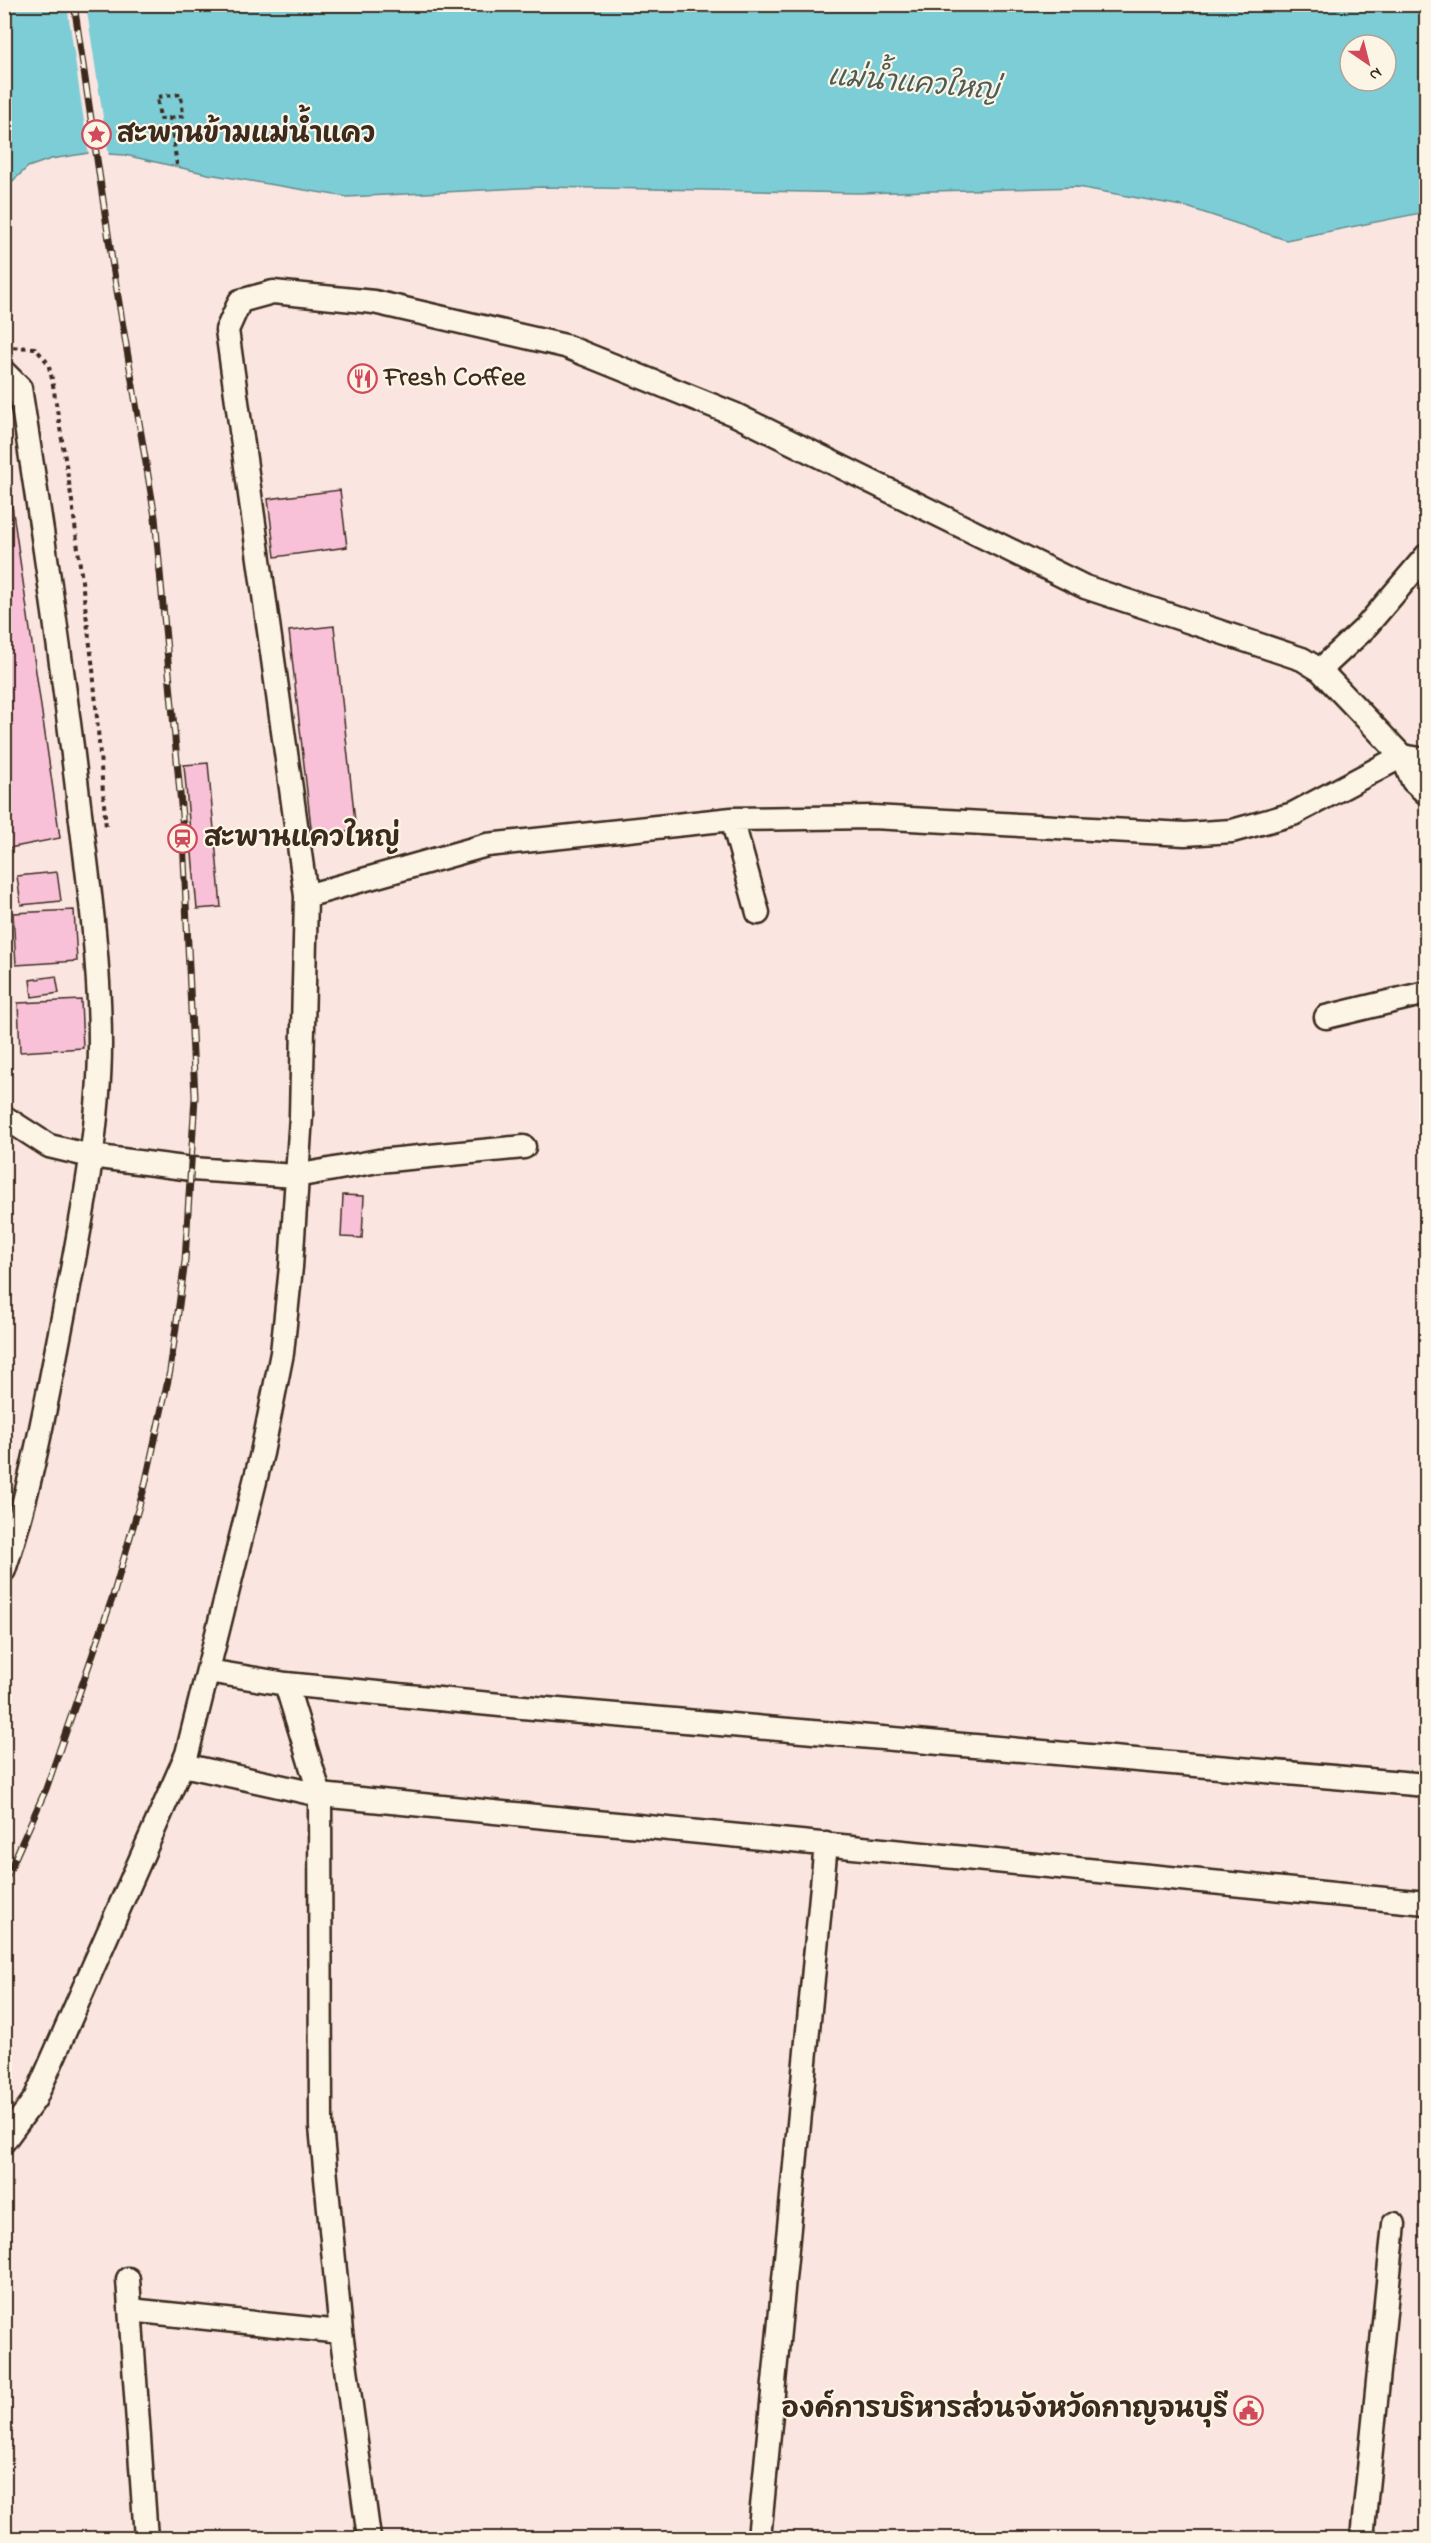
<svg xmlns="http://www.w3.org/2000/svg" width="1431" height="2543" font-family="'Indie Flower','Playpen Sans Thai',sans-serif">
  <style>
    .built { fill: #fadade }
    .water { fill: #7dcdd6; stroke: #638c8c; stroke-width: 1.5; fill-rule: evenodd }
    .pier { fill: #fbe5e1 }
    .building { fill: #f8c1d8; stroke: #3b2a1e; stroke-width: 1.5 }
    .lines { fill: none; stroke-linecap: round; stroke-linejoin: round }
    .minor-casing { stroke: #3b2a1e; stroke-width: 27 }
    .path { stroke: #3b2a1e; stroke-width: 4; stroke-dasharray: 4.5 4.5; stroke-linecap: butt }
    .minor { stroke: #fcf5e5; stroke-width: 22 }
    .rail-casing { stroke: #3b2a1e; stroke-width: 7 }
    .rail { stroke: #fcf5e5; stroke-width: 4.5; stroke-dasharray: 14; stroke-linecap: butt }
    .labels { text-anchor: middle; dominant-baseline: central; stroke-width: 4.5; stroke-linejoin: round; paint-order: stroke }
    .poi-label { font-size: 27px; font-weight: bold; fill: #3b2a1e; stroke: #fcf5e5; text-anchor: start }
    .water-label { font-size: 28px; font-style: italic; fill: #4f5b55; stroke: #fcf5e5 }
  </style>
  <rect width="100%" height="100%" fill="#fbe5e1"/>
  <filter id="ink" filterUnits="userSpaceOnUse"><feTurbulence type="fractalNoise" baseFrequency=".0167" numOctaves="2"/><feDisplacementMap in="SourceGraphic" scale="12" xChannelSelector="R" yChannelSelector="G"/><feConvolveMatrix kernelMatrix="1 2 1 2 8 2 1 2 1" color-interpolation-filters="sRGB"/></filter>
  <g filter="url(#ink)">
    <path class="built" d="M4,1071L12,1147L5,1148H4Z"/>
    <path class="water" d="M5,5H1426V212L1286,240L1187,207L1078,187L859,193L541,187L347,197L208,174L125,155L89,153L51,159L28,167L5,188ZM1350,45H1386V81H1350Z"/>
    <path class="pier" d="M67,5H86L109,157L89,156Z"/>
    <path class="building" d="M4,450L60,838L4,849Z
      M340,490L347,547L275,557L268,499Z
      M334,626L356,831L312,836L289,631Z
      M208,763L221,907L197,909L184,765Z
      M57,872L61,901L21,905L17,876Z
      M74,910L77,961L16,965L13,913Z
      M56,976L59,993L32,997L30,980Z
      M81,1000L83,1048L20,1052L18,1003Z
      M343,1195L364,1196L362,1238L341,1237Z"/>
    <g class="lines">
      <defs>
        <path id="minor" d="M4,372L20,388C42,527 63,665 79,805C89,884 100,964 100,1044C100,1131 80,1227 64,1312C47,1398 32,1486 4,1570
          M1320,670L1364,629L1426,556
          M732,819L758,913
          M306,896L487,845L732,819L873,817L1185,834L1232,831L1293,814L1402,756L1426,760
          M1326,1017L1426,993
          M4,1117L49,1146L91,1156L192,1169L296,1176L378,1161L524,1147
          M208,1671L286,1684L500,1705L1426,1785
          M286,1684L320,1795L1426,1903
          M183,1765L320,1795L321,2127L341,2332L369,2538
          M4,2141L35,2099L187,1754L262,1453L282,1353L291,1267L301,1116L306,896L227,330L240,301L273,292L374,302L565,346L736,415L1085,587L1302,659L1320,670L1402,756L1413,781L1426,793
          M128,2279L146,2538
          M130,2310L341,2332
          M759,2538L826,1844
          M1362,2538L1394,2224"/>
      </defs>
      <use href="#minor" class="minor-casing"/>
      <path class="path" d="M170,118L183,116L181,94L157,97L160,119L170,118L177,165
        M4,347L35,348L48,363L52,379L72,501L93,669L106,828"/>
      <use href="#minor" class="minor"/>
      <defs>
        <path id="rail" d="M4,1883L46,1789L113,1596L145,1485L170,1371L185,1261L195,1097L182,816L155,517L113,267L74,4"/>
      </defs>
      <use href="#rail" class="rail-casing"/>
      <use href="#rail" class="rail"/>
    </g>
  </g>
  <defs>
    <symbol id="sight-ring" viewBox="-11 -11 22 22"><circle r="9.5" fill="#fcf5e5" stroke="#d1495b" stroke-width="1.5"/><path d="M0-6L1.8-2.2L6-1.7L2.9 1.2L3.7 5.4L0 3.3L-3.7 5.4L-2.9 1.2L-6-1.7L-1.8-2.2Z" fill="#d1495b"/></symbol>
    <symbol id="restaurant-ring" viewBox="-11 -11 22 22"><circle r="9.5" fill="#fcf5e5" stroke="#d1495b" stroke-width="1.5"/><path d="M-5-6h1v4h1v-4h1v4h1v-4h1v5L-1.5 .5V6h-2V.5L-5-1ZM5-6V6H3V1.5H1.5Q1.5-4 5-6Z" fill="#d1495b"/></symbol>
    <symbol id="station-ring" viewBox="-11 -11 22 22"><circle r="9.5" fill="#fcf5e5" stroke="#d1495b" stroke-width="1.5"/><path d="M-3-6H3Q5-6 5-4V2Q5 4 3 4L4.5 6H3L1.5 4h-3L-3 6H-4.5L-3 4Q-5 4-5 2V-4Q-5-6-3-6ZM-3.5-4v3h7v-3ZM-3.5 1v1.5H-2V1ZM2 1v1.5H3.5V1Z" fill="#d1495b"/></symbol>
    <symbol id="civic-ring" viewBox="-11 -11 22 22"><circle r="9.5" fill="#fcf5e5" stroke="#d1495b" stroke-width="1.5"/><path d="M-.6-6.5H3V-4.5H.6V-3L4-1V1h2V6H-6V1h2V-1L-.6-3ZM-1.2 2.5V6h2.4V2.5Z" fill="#d1495b"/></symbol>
  </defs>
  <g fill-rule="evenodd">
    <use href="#sight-ring" x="80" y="118" width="33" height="33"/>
    <use href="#restaurant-ring" x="346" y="362" width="33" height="33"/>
    <use href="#station-ring" x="166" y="822" width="33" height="33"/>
    <use href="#civic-ring" x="1232" y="2394" width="33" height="33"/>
  </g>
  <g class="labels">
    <g class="poi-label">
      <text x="117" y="135">สะพานข้ามแม่น้ำแคว</text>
      <text x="384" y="378">Fresh Coffee</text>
      <text x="204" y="839">สะพานแควใหญ่</text>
      <text x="1228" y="2410" text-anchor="end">องค์การบริหารส่วนจังหวัดกาญจนบุรี</text>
    </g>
    <g class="water-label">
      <text transform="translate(913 85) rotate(5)">แม่น้ำแควใหญ่</text>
    </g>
  </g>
  <rect width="1431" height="2543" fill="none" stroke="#fcf5e5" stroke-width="24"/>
  <rect x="12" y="12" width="1407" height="2519" fill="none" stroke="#3b2a1e" stroke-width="2" filter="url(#ink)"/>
  <g transform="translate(1368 63) rotate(145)"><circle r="28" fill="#fcf5e5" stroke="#afa495" stroke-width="1.5"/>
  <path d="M0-4.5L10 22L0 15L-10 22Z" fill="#d1495b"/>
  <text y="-9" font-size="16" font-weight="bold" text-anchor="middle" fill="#3b2a1e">N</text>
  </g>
</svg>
